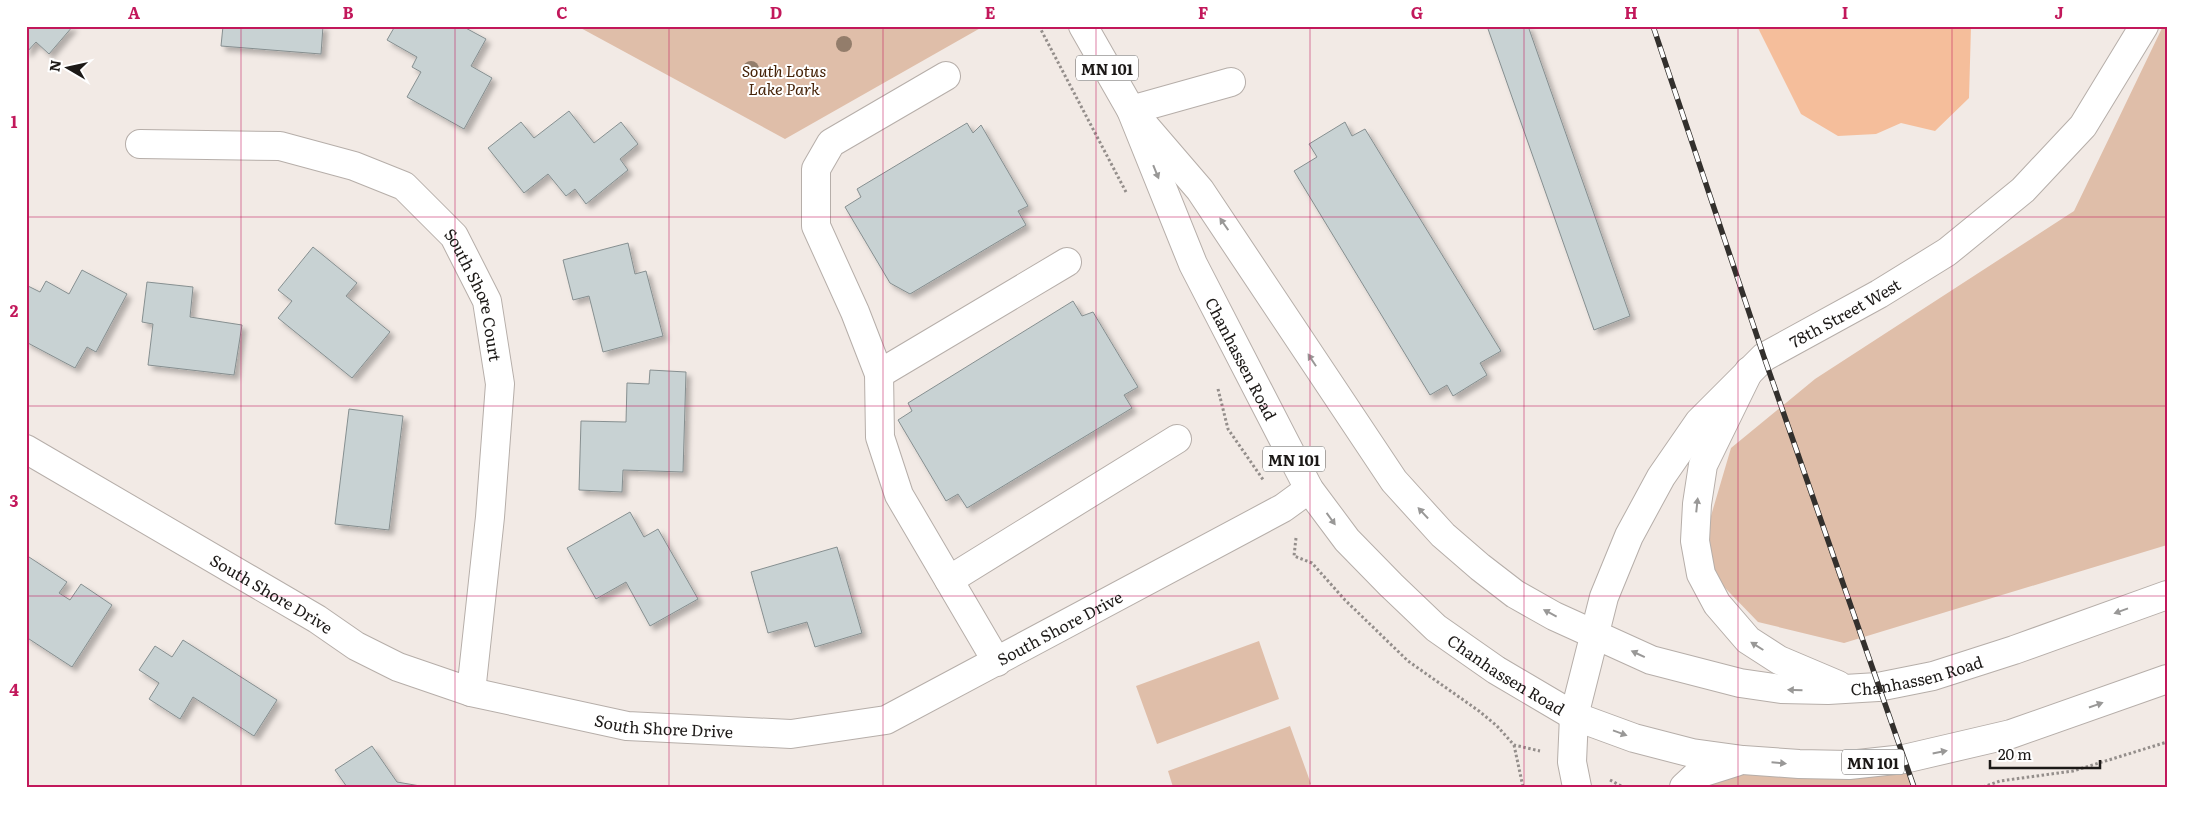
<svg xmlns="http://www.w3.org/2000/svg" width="2193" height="813" font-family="Literata,serif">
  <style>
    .green { fill: #dfbea9 }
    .water { fill: #f5be9b }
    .building { fill: #c8d2d3; stroke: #868f90; filter: url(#shadow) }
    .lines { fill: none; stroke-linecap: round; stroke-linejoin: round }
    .minor-casing { stroke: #b6aea9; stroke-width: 30 }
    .major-casing { stroke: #b6aea9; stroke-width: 30 }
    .path { stroke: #948e8b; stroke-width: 3; stroke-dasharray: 2.5 2.5; stroke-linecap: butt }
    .minor { stroke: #fff; stroke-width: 28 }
    .major { stroke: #fff; stroke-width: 28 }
    .rail-casing { stroke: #33302d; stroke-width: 5.5 }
    .rail { stroke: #fff; stroke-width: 4; stroke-dasharray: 11; stroke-linecap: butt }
    .tree { fill: #937d6b }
    .oneway { fill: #999897 }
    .grid { fill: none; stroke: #c2185b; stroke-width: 1; stroke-opacity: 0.55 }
    .labels { text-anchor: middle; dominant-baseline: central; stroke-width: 4; stroke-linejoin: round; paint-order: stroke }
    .shield { fill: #fff; stroke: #605e5d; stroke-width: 1 }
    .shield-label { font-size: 15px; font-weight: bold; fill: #1c1917 }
    .park-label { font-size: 16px; font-style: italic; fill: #462308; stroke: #fff }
    .street-label { font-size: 16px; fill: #1c1917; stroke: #fff }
    .neatline { fill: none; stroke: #c2185b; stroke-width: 2 }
    .grid-label { font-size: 16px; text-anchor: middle; font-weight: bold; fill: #c2185b }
  </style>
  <defs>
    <filter id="shadow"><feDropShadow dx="4.5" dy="4.5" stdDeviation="2.5" flood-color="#0004"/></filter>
  </defs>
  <rect width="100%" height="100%" fill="#f2eae5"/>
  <path class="green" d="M577,26H984L785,139Z
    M2163,26H2167V545L1844,643L1758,622L1698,560L1731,448L1815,379L2074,211Z
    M1259,641L1279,699L1157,744L1136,686Z
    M1290,726L1311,784L1303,787H1173L1168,771Z
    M1904,759L1914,787H1696L1743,760Z"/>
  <path class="water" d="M1757,26H1971L1969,98L1935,131L1901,123L1876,134L1838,136L1801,114Z"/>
  <path class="building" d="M26,26H73L49,54L36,42L26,53Z
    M223,26H323L321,54L221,46Z
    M395,26H462L486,39L471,66L492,78L464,129L407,97L421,72L412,67L417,57L387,40Z
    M1487,26H1528L1630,316L1594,330Z
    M569,111L594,143L621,122L638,144L620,159L628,170L586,204L575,189L566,196L548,174L524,193L488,148L521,122L534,138Z
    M1345,122L1352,136L1365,129L1501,351L1480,363L1487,375L1453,396L1447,385L1430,395L1294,171L1317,157L1309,144Z
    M967,123L973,133L981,125L1028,206L1018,211L1026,225L910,294L890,283L845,207L861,197L857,189Z
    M628,243L635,274L646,271L663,336L603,352L589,296L573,300L563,260Z
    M313,247L357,283L346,296L390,332L352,378L278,318L292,301L278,290Z
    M82,270L127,294L96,352L87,347L75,368L26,342V285L40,292L46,281L69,294Z
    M147,282L193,287L190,317L242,325L234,375L148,365L153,324L142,322Z
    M1073,301L1082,316L1093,312L1138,387L1124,395L1132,408L967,508L958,494L946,501L898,420L912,411L908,403Z
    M650,370L686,372L683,472L623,470L622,492L579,490L581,421L626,422L627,383L649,384Z
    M349,409L403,416L389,530L335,524Z
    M630,512L644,537L658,529L698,599L650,626L626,582L596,599L567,548Z
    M837,547L862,633L815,647L807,622L768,633L751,572Z
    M29,557L67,582L59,593L70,600L81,584L112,605L72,667L26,637V561Z
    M183,640L277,700L254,736L193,697L180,719L149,699L159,683L139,670L155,646L172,657Z
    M372,746L397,782L426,787H347L335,770Z"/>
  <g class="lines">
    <defs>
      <g id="minor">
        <path d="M946,76L831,143L816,169V226L855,312L879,374L880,437L899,495L997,662"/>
        <path d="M1131,110L1231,82"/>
        <path id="s1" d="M140,144L280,146L354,166L404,186L454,236L487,301L500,384L490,517L471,692"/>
        <path d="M879,374L1067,262"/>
        <path id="s2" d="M26,449L317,619L356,646L398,667L471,692L627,726L791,734L886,720L1283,508L1309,489"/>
        <path d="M949,580L1177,439"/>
        <path id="s3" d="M1577,787L1572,762L1574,716L1604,597L1629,536L1661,477L1699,422L1764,357L1879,294L1947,252L2023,190L2083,126L2144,26"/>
      </g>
      <g id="major">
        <path id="s4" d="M1083,26L1131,110L1193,264L1309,489L1347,540L1391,585L1436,628L1496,670L1574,716L1634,738L1692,753L1743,760L1799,764L1849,765L1904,759L2011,734L2167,679"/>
        <path id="s5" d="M1145,126L1200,190L1394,481L1443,535L1480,567L1515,594L1554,616L1651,660L1740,683L1781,689L1828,690L1878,687L1933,676L2014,650L2167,595"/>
        <path d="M1749,371L1703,465L1697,504L1695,541L1701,574L1717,604L1748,640L1779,660L1838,685"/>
        <path d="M1684,787L1698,774L1736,762"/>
      </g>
    </defs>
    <use href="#minor" class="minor-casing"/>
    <use href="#major" class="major-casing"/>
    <path class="path" d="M1039,26L1126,192
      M1218,389L1228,429L1264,481
      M1296,538L1294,556L1312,563L1345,600L1408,661L1479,711L1497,726L1514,745L1540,751
      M1514,745L1523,787
      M1610,780L1623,787
      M1983,787L2000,781L2073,771L2167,742"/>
    <use href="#minor" class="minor"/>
    <use href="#major" class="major"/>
    <defs>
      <path id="rail" d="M1653,26L1764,357L1914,787"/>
    </defs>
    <use href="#rail" class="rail-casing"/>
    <use href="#rail" class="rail"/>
  </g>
  <g class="tree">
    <circle cx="844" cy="44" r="8"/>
    <circle cx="751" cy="69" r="8"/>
  </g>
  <defs><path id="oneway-solid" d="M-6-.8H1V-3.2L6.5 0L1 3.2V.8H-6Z" transform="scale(1.25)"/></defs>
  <g class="oneway">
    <use href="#oneway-solid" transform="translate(1156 172) rotate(68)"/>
    <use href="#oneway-solid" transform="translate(1224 224) rotate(-125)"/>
    <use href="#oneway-solid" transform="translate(1312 360) rotate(-123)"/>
    <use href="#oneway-solid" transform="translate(1697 505) rotate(-84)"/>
    <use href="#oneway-solid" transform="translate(1423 513) rotate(-133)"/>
    <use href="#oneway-solid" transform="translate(1331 519) rotate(54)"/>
    <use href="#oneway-solid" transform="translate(2121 611) rotate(160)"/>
    <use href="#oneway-solid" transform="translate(1550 613) rotate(-152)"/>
    <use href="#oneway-solid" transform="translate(1757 646) rotate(-148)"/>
    <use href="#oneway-solid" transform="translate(1638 654) rotate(-155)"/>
    <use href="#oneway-solid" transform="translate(1795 690) rotate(-178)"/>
    <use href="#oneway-solid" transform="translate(2096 705) rotate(-19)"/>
    <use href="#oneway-solid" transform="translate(1620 733) rotate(20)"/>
    <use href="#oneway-solid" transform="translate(1940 752) rotate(-11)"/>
    <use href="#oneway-solid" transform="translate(1779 763) rotate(5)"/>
  </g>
  <path class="grid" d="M241,26V787M455,26V787M669,26V787M883,26V787M1096,26V787M1310,26V787M1524,26V787M1738,26V787M1952,26V787M26,217H2167M26,406H2167M26,596H2167"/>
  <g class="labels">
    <g class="shield">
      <rect x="1076" y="55.5" width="62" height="25" rx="4"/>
      <rect x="1263" y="446.5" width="62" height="25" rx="4"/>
      <rect x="1842" y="749.5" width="62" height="25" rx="4"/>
    </g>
    <g class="shield-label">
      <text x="1107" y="68">MN 101</text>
      <text x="1294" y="459">MN 101</text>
      <text x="1873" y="762">MN 101</text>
    </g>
    <g class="park-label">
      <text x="784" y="70">South Lotus<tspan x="784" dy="18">Lake Park</tspan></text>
    </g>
    <g class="street-label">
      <text stroke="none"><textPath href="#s1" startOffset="404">South Shore Court</textPath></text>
      <text stroke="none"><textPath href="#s3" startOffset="578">78th Street West</textPath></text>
      <text stroke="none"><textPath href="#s4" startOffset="369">Chanhassen Road</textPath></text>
      <text stroke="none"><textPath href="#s2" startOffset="285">South Shore Drive</textPath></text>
      <text stroke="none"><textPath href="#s2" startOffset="1125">South Shore Drive</textPath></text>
      <text stroke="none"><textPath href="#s4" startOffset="789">Chanhassen Road</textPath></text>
      <text stroke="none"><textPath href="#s5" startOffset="1022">Chanhassen Road</textPath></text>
      <text stroke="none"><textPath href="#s2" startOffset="705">South Shore Drive</textPath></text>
    </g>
  </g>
  <rect width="2193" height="813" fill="none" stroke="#ffffff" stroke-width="55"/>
  <g transform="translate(68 68) rotate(279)" stroke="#ffffff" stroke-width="4" paint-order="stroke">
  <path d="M0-4L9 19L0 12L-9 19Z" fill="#1c1917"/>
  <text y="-8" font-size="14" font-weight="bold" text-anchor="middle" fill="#1c1917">N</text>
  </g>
  <path d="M1990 760v8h110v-8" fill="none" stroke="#1c1917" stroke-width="2.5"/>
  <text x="1998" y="760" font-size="15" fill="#1c1917" stroke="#ffffff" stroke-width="4" paint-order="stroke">20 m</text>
  <rect x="28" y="28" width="2138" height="758" class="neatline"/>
  <g class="grid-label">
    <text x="134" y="19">A</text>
    <text x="348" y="19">B</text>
    <text x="562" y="19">C</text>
    <text x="776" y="19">D</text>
    <text x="990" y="19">E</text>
    <text x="1203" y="19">F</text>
    <text x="1417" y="19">G</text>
    <text x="1631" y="19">H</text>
    <text x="1845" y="19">I</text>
    <text x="2059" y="19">J</text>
    <text x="14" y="128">1</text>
    <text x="14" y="317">2</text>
    <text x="14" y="507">3</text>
    <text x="14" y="696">4</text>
  </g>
</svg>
